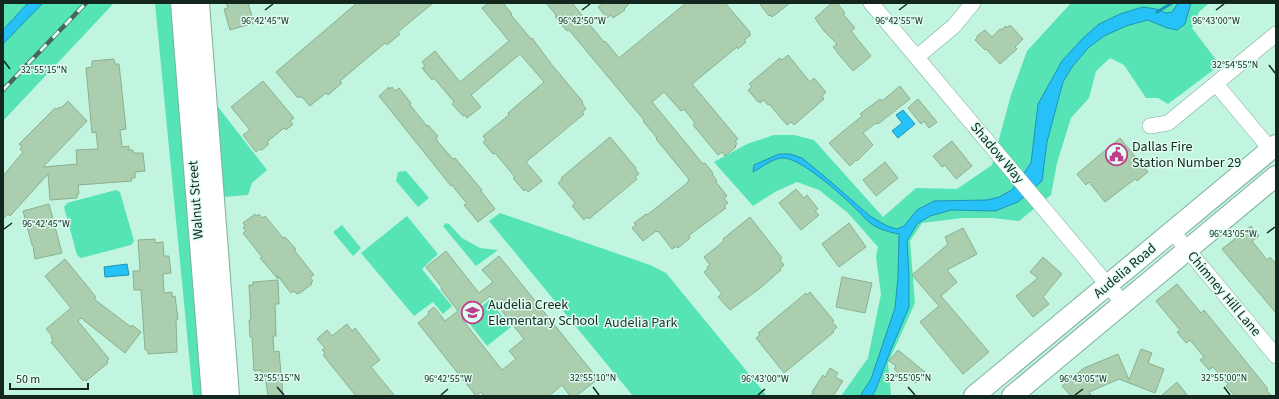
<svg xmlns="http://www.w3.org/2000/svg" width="1279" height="399" font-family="'Source Sans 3',sans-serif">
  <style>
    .green { fill: #56e3b5 }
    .water { fill: #26c1f6; stroke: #2093b6 }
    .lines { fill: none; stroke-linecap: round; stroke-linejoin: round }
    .stream { stroke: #2093b6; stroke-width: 3 }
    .building { fill: #aaceae; stroke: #8baf8f; fill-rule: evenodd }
    .minor-casing { stroke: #7fb09d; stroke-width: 16 }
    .major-casing { stroke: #7fb09d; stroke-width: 22 }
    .minor { stroke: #fff; stroke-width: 15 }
    .major { stroke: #fff; stroke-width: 20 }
    .rail-casing { stroke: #48665a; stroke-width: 4.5 }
    .rail { stroke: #dffdf0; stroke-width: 3; stroke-dasharray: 9; stroke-linecap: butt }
    .ticks { fill: none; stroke: #13271f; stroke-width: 1.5 }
    .labels { text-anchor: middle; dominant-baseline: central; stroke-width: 3; stroke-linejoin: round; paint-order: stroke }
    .poi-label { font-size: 14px; fill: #13271f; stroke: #dffdf0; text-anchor: start }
    .street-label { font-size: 14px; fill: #13271f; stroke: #dffdf0 }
    .park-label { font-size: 14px; fill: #1f362d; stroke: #dffdf0 }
    .ticks-label { font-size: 10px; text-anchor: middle; fill: #13271f; stroke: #dffdf0; stroke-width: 3; stroke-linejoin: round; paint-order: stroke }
  </style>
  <rect width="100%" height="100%" fill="#c2f5e0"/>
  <path class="green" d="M5,3H114L3,121V5Z
    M155,3H174L206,396H193Z
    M1071,3H1209L1199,12L1192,28L1220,65L1168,104L1158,98H1146L1124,65L1110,58L1096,71L1089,98L1071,118L1057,163L1051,195L1019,221L992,218H962L922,223L910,241L915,303L888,363L891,396H841L868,358L881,294L876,257L878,247L848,213L819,190L797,182L775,192L753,206L714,162L747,144L774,135H794L814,140L883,217L916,188L957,189L992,165L1011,95L1027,51Z
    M215,103L267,170L252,183L248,195L223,197Z
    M406,171L429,198L418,207L396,181L398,172Z
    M116,190L120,192L134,241L131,245L81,258L77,255L64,207L67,203Z
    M500,213L650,265L666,273L767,396H633L489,221Z
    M407,216L438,254L422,269L452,306L443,314L433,302L414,316L361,253Z
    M446,223L449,224L462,238L480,248L498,250L476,266L443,226Z
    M342,225L361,248L353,256L333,232Z
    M489,300L511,327L487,346L466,319Z"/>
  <path class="water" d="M28,3H43L3,44V30Z
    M1178,3H1191L1185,24L1177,30L1167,28L1148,20L1126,26L1104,36L1088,48L1072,67L1063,82L1047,142L1042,181L1018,202L995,211L951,210L930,216L917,224L907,241L909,275V307L890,352L876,389L872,396H860L871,379L895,308L898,277L899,234C889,232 881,230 873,225C866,221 861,213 855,208C842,195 801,158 783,158C773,158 762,167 753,172L754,165L779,154H790L802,158L824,176L870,216L887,226L897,229L904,226L917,210L934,201L987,200L999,197L1012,190L1031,163L1038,104L1062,61L1082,39L1099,24L1120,14L1143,7L1156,9L1166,13L1172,12Z
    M903,110L915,124L898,138L892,131L902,123L896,115Z
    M127,264L129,275L105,277L104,267Z"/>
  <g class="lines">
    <path class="stream" d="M1157,12L1172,3"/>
  </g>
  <path class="building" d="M226,3H248L254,23L230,30L224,9L228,8Z
    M357,3H433L398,32L400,34L387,45L385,43L340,81L342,83L328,95L326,93L310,106L302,97L301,98L300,96L298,98L276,72Z
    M489,3H503L512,14L511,15L531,39L532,38L552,65L583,102L582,103L586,109L582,112L584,114L526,162L542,181L528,192L525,189L524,191L513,178L515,177L495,153L493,154L483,142L486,140L483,136L509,115L508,113L544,82L520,54L471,95L481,107L467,118L465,115L463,116L452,104L454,102L434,78L432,80L422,68L425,66L422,62L435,51L460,82L509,41L482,8Z
    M546,3H572L604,42L605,41L619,58L686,3H725L750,32L749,33L751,35L744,40L746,42L738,49L737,47L692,84L738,139L735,141L737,144L735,146L736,147L725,156L722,152L718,155L693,125L695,123L684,109L681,111L664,92L652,102L703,164L705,163L713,173L712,174L717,181L716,182L727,196L724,198L728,203L724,206L726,208L692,233L689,236L690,238L678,248L677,246L672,249L658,231L657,232L656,231L643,241L632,228L636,225L634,223L646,214L647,215L686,184L689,180L688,178L656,139L657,138L643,121L644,120L569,30L567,31L560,23L555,16L556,15Z
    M603,3H630L624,9L625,10L613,18L611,15L607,18L598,7Z
    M759,3H790L772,17L770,15L769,16Z
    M832,3H837L845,13L843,14L855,28L851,31L871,56L853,71L836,51H837L833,47L837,44L824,31L815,18Z
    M1010,25L1023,39L1015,47L1017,49L1000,64L986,49L985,50L975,40L977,38V36L985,30L992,37L1000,29L1001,30L1006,26L1007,28Z
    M788,55L810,82L814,78L826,92L822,96L824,99L794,125L791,122L787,125L769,104L768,105L764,100L760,103L759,101L758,102L748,90L752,87L749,84L780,58L782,60Z
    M114,59L115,64H119L126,129L120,130L122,147L129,146V150H133V153H143L145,171L135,172V178H131L132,181L78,185L79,194H77V198L50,200L48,174L10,216L8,214L3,219V176L23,152L20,149L22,146L19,144L55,108L57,109L60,107L61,108L68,101L87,121L43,167L77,164L76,150L98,149L96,132L92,133L86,68L92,67V61Z
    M263,81L294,118L290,121L293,124L286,130L284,128L267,142L269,144L262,150L260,149L256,152L243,135L250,130L231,107Z
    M900,86L910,99L878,124L876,123L863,133L873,145L857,161L856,160L850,166L829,143L862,116L860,114L880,99L882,101Z
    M389,87L390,89L392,87L395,91L399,88L411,103L410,105L427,126L428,125L438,136L436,138L438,142L453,159L455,158L482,190L481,191L495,209L478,222L464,205L467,204L452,185L451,186L379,96Z
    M918,99L937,122L929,128L924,121L921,124L908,108Z
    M610,137L636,168L635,169L639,174L635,177L637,179L589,219L587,217L584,220L572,206L575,203L558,183L562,180L561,178Z
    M1120,138L1148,172L1137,181L1135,179L1105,202L1089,182L1086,185L1077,174Z
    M952,141L972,166L956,179L945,165L942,167L933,156Z
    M885,162L898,178L876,196L863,180Z
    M796,189L804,198L807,195L818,209L815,211L819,215L801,230L779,203Z
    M49,204L62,253L35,259L33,245H32L23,211Z
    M255,214L257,216L259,214L262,218L265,216L283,238L285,237L296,249L294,250L314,275L310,277L313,281L311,282L312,284L300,293L297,294L294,291L291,293L277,275L278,279L260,258L262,257L243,233L246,231L243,228L245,226L243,223Z
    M750,217L782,258L780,260L784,265L780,269L781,270L759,289L730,310L718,297L722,294L704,272L708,269L707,267L710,265L704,257L724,241L723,239Z
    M849,223L866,247L839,267L822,244Z
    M1251,226L1259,236L1252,241L1267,260L1270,257L1276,264V313L1222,249Z
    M963,228L977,254L947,270L957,282L941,296L989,352L963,374L920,322L939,306L912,275L948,244L945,237Z
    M155,239V243L163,242L164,256H169L171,273L163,274L164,293L172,292V297L175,296L178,319H176L177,352L148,354V350H145L141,290H134L133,271H140L138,240Z
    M446,251L479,293L493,282L482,270L499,256L598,379L576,396H570L562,385L549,396H484L481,392L476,396L418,323L429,314L428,312L434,307L445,321L458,311L441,289L442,288L426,267ZM490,296L524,339L509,351L516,359L502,370L462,319Z
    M1043,257L1062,274L1043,297L1049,304L1033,317L1016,296L1038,278L1030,272Z
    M65,259L96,297L94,299L131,327L132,325L141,332L125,353L81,318L78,321L109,359L107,361L108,363L86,381L85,379L83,381L51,342L53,340L51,337L52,336L46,329L71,308L45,276Z
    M842,277L872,283L865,313L836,307Z
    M278,280L279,304H275L276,336H273L274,352L279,351L283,396H268L265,374H261V370L254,371L252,337H250L249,320H251L249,285H253V282Z
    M1177,284L1201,313L1204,310L1268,389L1266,390L1272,396H1235L1226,386L1228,384L1213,367L1209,370L1200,360L1204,357L1190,340L1186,343L1177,332L1180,330L1156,301Z
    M810,292L834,321L832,322L837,327L833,331L834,332L784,373L756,338L760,335L758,333L806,293L807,295Z
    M347,324L352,331L355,328L380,360L371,367L395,396H356L323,355L325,353L322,350L325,348L317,339L327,330L332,336Z
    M1141,349L1152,353L1148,363L1164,369L1155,393L1119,379L1089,392L1092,396H1071L1062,386L1084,368L1118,354L1129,380Z
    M898,350L925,372L916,383L910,378L908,381L894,369L896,366L889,361Z
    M830,368L838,373L835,377L843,381L833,396H811L813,393L812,392L823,375L825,377Z
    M1177,382L1188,396H1161Z"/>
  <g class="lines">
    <defs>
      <path id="minor" d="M871,3L1123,303
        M917,57L954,26L973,3
        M1216,84L1271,150
        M1150,126L1168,123L1276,34
        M1172,231L1276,356"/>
      <path id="major" d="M181,3L212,396
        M199,3L229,396
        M974,396L1276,145
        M1012,396L1276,176"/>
    </defs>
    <use href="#minor" class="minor-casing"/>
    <use href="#major" class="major-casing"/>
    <use href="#minor" class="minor"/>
    <use href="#major" class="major"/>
    <defs>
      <path id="rail" d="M3,90L86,3"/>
    </defs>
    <use href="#rail" class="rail-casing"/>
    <use href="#rail" class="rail"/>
  </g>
  <path class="ticks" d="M265,10L273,4M582,10L590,4M899,10L907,4M1216,10L1224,4M4,61L10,69M1269,65L1275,73M4,229L12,223M1267,233L1275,227M277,387L284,395M593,387L599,395M908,387L915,395M1224,387L1230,395M441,395L448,389M758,395L765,389M1075,395L1083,389"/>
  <defs>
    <symbol id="civic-ring" viewBox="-11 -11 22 22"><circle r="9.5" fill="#dffdf0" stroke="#be3f8a" stroke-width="1.5"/><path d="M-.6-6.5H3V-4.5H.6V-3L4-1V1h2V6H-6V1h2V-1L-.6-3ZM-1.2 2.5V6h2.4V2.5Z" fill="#be3f8a"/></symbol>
    <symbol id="school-ring" viewBox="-11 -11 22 22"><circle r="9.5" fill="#dffdf0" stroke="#be3f8a" stroke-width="1.5"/><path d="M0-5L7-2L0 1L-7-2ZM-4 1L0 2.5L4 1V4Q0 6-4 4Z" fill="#be3f8a"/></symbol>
  </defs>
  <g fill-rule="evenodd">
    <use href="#civic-ring" x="1104" y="142" width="25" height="25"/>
    <use href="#school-ring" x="460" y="300" width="25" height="25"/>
  </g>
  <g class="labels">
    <g class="poi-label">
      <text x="1132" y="147">Dallas Fire<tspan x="1132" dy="16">Station Number 29</tspan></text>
      <text x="488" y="305">Audelia Creek<tspan x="488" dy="16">Elementary School</tspan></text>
    </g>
    <g class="street-label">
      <text transform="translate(997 153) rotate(50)">Shadow Way</text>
      <text transform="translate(196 200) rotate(-94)">Walnut Street</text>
      <text transform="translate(1125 271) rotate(-40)">Audelia Road</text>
      <text transform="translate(1224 294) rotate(50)">Chimney Hill Lane</text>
    </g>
    <g class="park-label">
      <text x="641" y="323">Audelia Park</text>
    </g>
  </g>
  <g class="ticks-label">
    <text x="899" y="24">96°42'55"W</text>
    <text x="1216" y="24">96°43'00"W</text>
    <text x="265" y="24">96°42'45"W</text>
    <text x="582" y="24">96°42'50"W</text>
    <text x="1235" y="68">32°54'55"N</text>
    <text x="44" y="73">32°55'15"N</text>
    <text x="46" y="227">96°42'45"W</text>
    <text x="1233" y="237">96°43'05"W</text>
    <text x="277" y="381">32°55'15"N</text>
    <text x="593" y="381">32°55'10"N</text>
    <text x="908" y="381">32°55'05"N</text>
    <text x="1224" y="381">32°55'00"N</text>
    <text x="448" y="382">96°42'55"W</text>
    <text x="765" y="382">96°43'00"W</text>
    <text x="1083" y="382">96°43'05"W</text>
  </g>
  <rect width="1279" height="399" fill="none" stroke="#13271f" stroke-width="8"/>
  <path d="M10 383v6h78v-6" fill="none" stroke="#13271f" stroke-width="2"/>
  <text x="16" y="383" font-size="12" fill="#13271f" stroke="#dffdf0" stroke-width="3" paint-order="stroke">50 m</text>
</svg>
